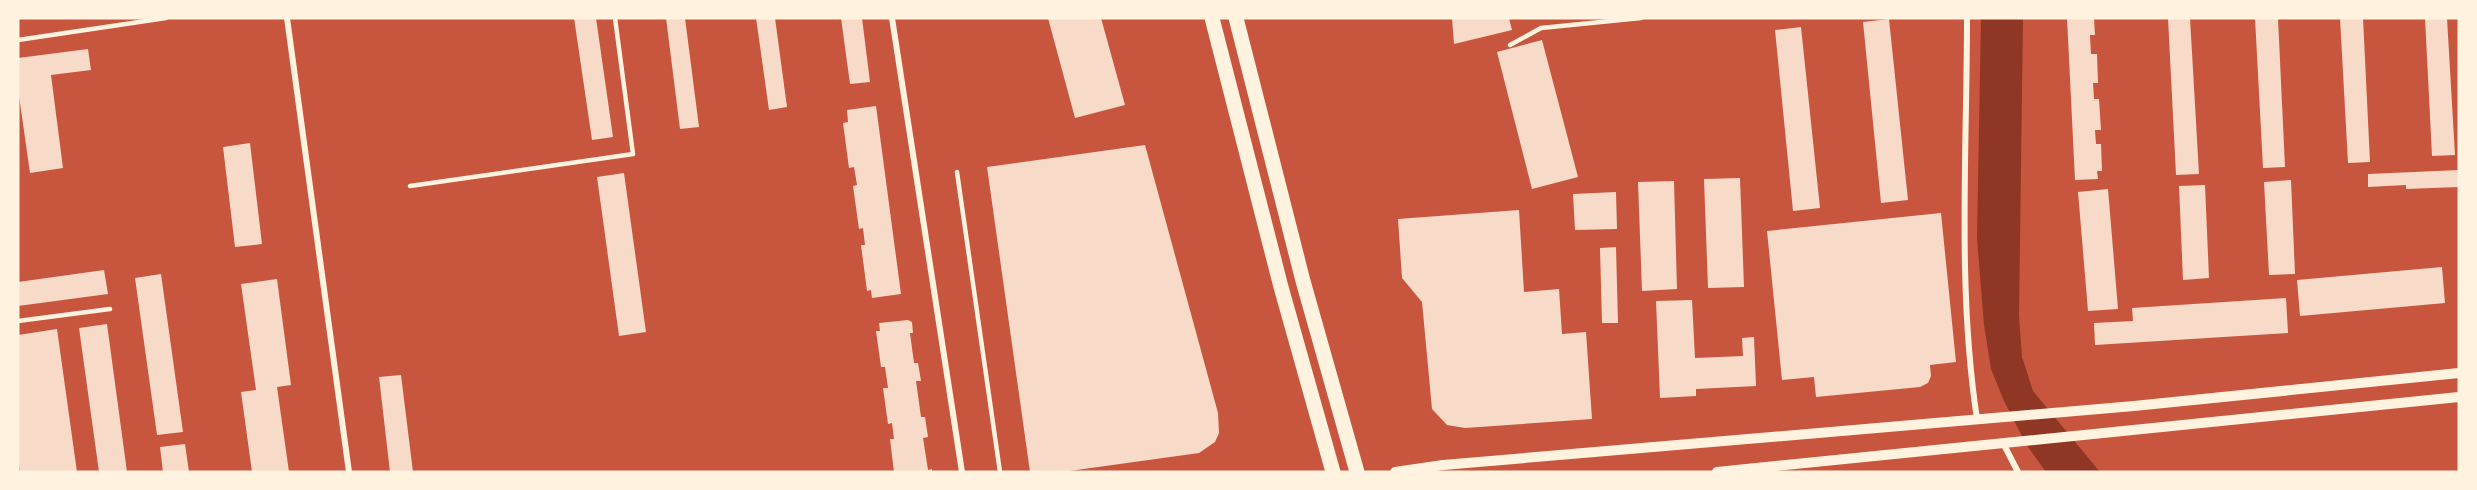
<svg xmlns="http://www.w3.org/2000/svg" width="2477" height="490" font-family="'Fira Sans Condensed',sans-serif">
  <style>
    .water { fill: #8f3625 }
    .building { fill: #f7dbc8 }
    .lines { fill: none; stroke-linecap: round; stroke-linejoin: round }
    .service { stroke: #fff3e0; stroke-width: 4.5 }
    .minor { stroke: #fff3e0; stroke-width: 6 }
    .tertiary { stroke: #fff3e0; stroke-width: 10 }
    .primary { stroke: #fff3e0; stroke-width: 15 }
  </style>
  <rect width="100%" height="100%" fill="#c8553d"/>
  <path class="water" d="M1981,18H2023L2019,316L2022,357L2033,391L2100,472H2046L2026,444L2004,401L1991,369L1984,325L1977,238Z"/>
  <path class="building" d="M574,18H596L613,137L592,140Z
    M666,18H685L699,127L680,129Z
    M756,18H775L787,107L769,110Z
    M841,18H862L870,82L850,84Z
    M1048,18H1101L1125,105L1075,118Z
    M1452,18H1509L1512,30L1454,44Z
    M2067,18H2094L2095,35H2090L2091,54H2097L2098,83H2093L2094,99H2099L2101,130H2095L2096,144H2101L2102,171H2097L2098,179L2075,180Z
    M2168,18H2190L2199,174L2176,175Z
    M2255,18H2278L2285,167L2263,168Z
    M2340,18H2363L2370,162L2348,163Z
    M2425,18H2447L2455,155L2432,156Z
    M1889,19L1908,200L1881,203L1863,22Z
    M1801,27L1820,208L1793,211L1775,30Z
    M1542,40L1578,177L1532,189L1497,52Z
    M88,49L91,70L51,75L63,168L30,173L18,89V58Z
    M876,106L901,294L872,298L871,290L867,291L861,245H865L863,228L859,229L853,186L857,185L854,167L849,168L843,123L848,122L847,110Z
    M250,143L262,244L235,247L223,147Z
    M1145,145L1218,413L1219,433L1215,442L1199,453L1062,472H1030L987,167Z
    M2459,170V187L2406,189V185L2368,187V174Z
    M624,173L646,332L619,336L597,177Z
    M1740,178L1744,287L1708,288L1704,179Z
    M2291,180L2295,274L2269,275L2264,182Z
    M1674,181L1677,289L1642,291L1638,182Z
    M2205,185L2209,278L2183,280L2179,186Z
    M2108,189L2118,309L2088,311L2078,192Z
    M1616,192L1617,229L1575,230L1573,194Z
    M1519,210L1524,292L1559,289L1562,334L1586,332L1592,419L1465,428L1447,425L1432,409L1422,302L1402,278L1398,219Z
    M1941,213L1956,362L1930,365L1931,376L1928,383L1920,387L1816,397L1814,377L1782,380L1767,231Z
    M1616,247L1618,323H1602L1600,248Z
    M2442,267L2445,303L2300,316L2297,280Z
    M104,270L108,294L18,306V282Z
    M161,274L183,432L157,435L135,278Z
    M277,279L291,385L277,387L289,472H252L241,392L256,390L241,284Z
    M2286,298L2288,333L2095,345L2094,323L2133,321L2132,308Z
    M1692,300L1695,358L1743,356L1742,338L1754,337L1756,386L1696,389V396L1660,398L1656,301Z
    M908,320L912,322L913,333H910L914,363H918L921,381H916L921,417H925L928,437L923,438L928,470L932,469V472H894L890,439H894L892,423L888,424L883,388H888L885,367H881L876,331H880L879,323Z
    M107,324L127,472H99L79,328Z
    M57,329L77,472H20L18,455V335Z
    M401,375L413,472H390L379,377Z
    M185,444L189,472H163L160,447Z"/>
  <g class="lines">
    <path class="service" d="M18,40L166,18
      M1510,45L1541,28L1641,18
      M957,172L1000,472
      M410,186L633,154L615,18
      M18,321L110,309"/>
    <path class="minor" d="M287,18L349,472
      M892,18L962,472
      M1967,18C1967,151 1957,287 1977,419
      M2003,443L2018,472"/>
    <path class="tertiary" d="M1395,472L1443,465L2134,406L2459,373
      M1717,472L2459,397"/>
    <path class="primary" d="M1212,18L1281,287L1333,472
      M1236,18L1303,281L1357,472"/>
  </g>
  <rect width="2477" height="490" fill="none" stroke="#fff3e0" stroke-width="39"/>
</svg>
